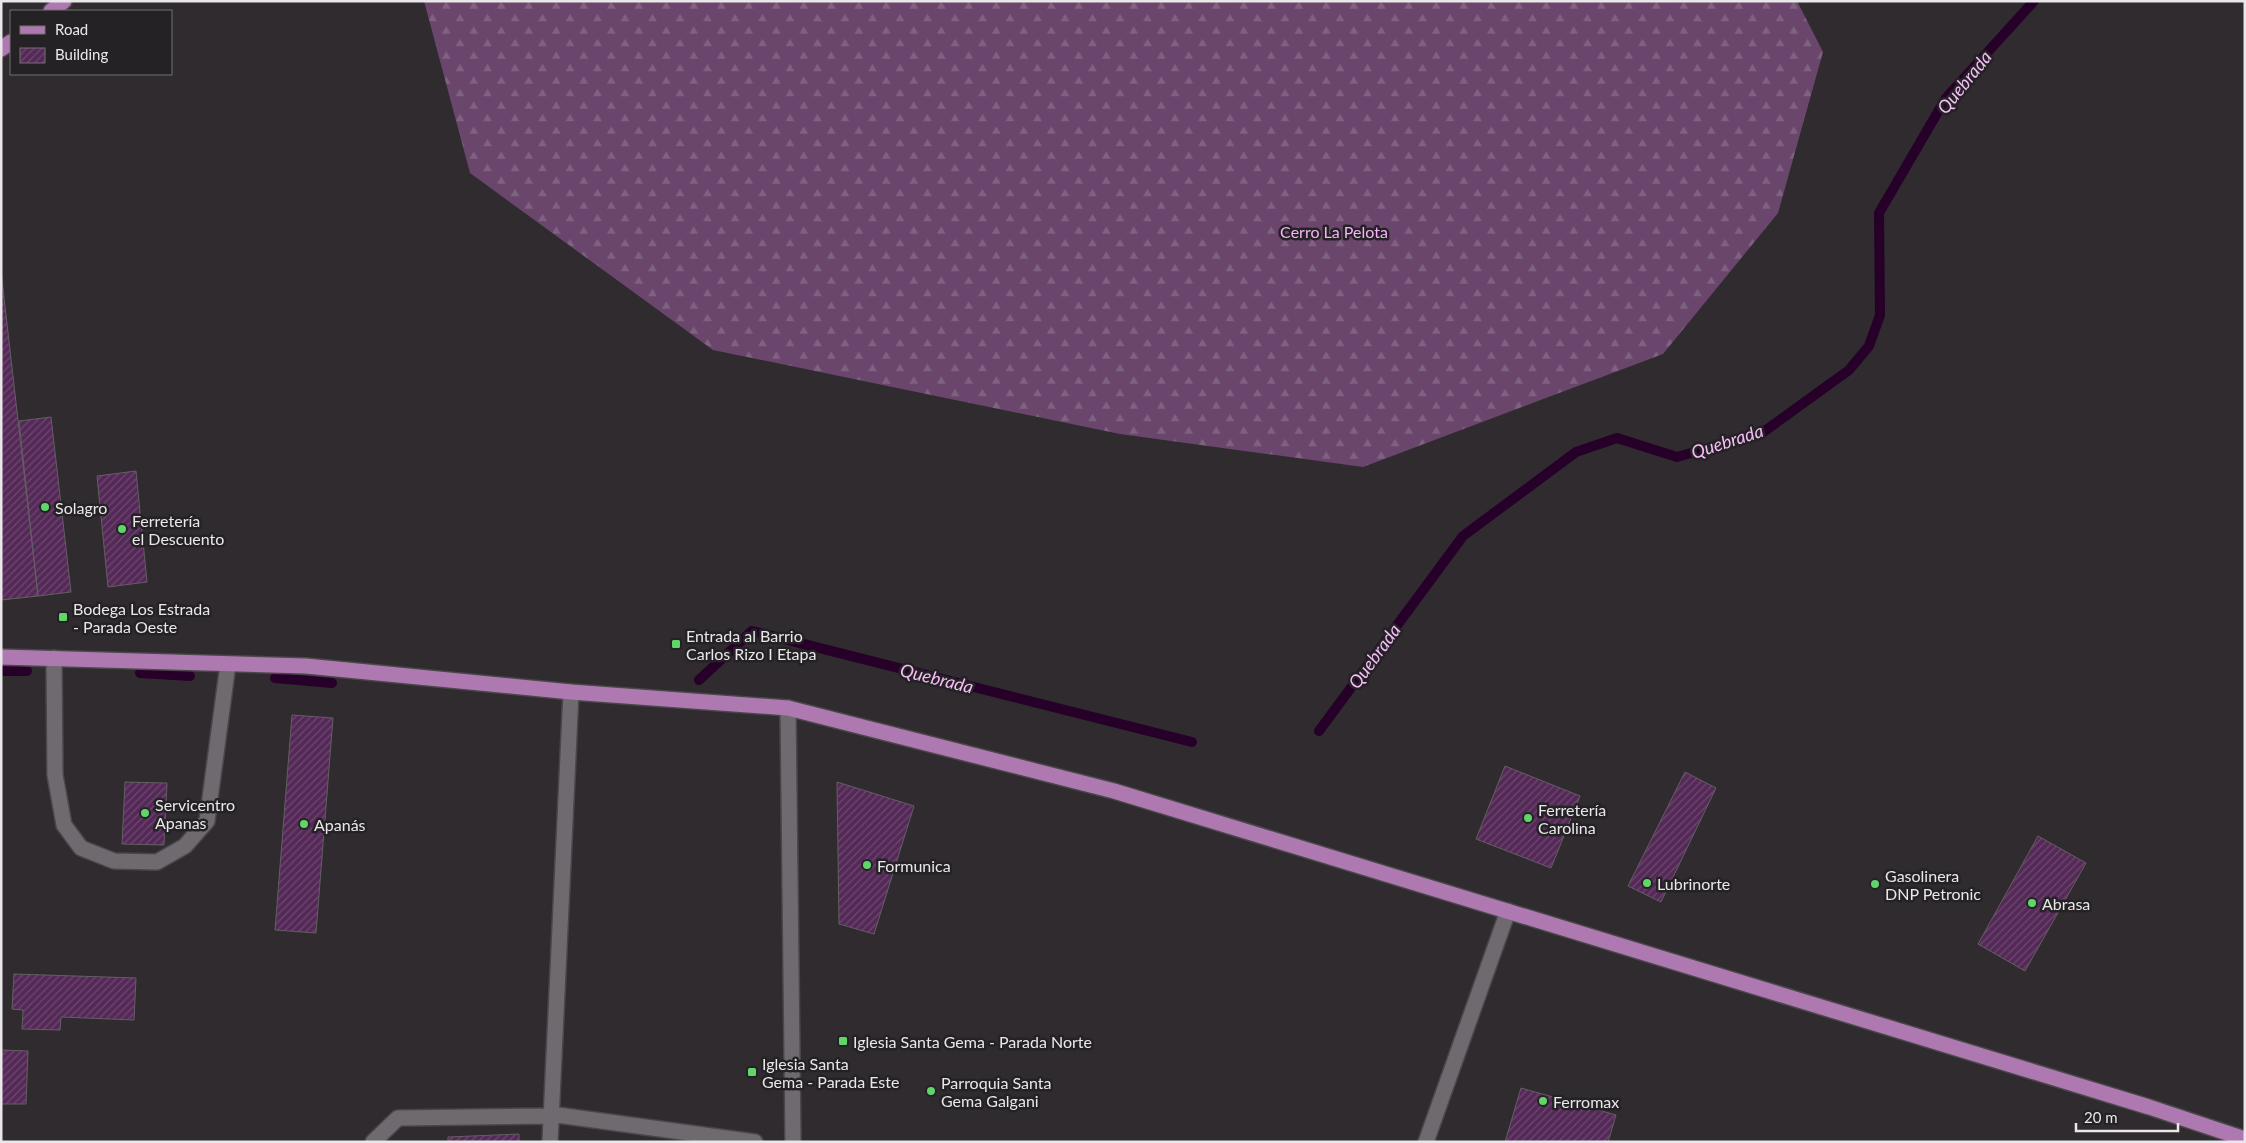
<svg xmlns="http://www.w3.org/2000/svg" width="2246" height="1143" font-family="Lato,sans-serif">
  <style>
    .forest { fill: url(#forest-firs) }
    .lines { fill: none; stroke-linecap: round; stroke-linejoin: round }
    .stream { stroke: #27002a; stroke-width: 10 }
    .building { fill: url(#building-hatch); stroke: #635f63 }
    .minor-casing { stroke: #494749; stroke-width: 18 }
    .major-casing { stroke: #494749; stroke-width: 18 }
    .minor { stroke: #6f6a6f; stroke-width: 15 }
    .major { stroke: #ae79b0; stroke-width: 15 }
    .poi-dot { fill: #60d56a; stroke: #252225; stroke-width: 2 }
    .labels { text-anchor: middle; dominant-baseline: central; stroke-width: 5; stroke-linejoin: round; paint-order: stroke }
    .park-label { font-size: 16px; fill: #f8b2fb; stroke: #252225 }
    .poi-label { font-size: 16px; fill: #e9e7e9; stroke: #252225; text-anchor: start }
    .water-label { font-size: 18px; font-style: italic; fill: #f6bef8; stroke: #252225 }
  </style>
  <defs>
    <pattern id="forest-firs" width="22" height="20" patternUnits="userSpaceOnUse" patternTransform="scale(1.25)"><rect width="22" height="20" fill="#6a466c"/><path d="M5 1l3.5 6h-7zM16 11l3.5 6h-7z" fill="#7f6181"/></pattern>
    <pattern id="building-hatch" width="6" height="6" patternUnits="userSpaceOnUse" patternTransform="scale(1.25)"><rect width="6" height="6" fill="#542957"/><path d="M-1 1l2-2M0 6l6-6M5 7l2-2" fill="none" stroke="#6d486f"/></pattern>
  </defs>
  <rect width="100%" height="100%" fill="#2f2b2f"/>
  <path class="forest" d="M424,1H1797L1823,52L1778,213L1663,354L1363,467L1120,434L713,350L470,173Z"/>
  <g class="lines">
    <path class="stream" d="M1,671H27
      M140,673L190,676
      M275,678L332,683
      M699,680L752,631L1192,742
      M1319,731L1463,536L1576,452L1617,438L1677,457L1762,433L1849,370L1869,346L1880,315L1879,213L1946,98L2034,1"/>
  </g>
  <path class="building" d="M1,271L38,596L1,600Z
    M51,417L71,592L38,596L19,421Z
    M136,471L147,582L108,587L97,476Z
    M292,715L333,718L316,933L275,930Z
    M1505,766L1580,796L1551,868L1476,839Z
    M1685,772L1716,788L1661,902L1628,886Z
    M125,782L167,783L164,845L122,844Z
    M837,782L914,806L874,934L839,924Z
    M2038,836L2086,863L2025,971L1978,944Z
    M14,974L136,978L134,1020L61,1017L60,1030L22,1029L23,1010L12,1009Z
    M1,1050L28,1051L26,1104H1Z
    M1521,1088L1616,1115L1608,1142H1505Z
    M519,1134V1142H448V1137Z"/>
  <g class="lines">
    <defs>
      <path id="minor" d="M54,658L55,775L64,825L81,848L114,861L157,862L185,846L207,821L228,664
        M788,708L793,1142
        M550,1114L755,1142
        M373,1142L398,1118L550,1116
        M550,1142L571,692
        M1426,1142L1508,911"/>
      <path id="major" d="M51,11L64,1
        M1,49L11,42
        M1,657L306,666L571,692L788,708L1114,791L2149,1107L2245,1139"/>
    </defs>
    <use href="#minor" class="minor-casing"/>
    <use href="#major" class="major-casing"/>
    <use href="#minor" class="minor"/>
    <use href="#major" class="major"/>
  </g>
  <g class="poi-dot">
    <circle cx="45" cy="507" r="5"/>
    <circle cx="122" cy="529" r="5"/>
    <rect x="58" y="612" width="10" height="10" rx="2.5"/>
    <rect x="671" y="639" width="10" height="10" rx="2.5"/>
    <circle cx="145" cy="813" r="5"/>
    <circle cx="1528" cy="818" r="5"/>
    <circle cx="304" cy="824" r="5"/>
    <circle cx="867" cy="865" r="5"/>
    <circle cx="1647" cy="883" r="5"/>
    <circle cx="1875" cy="884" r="5"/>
    <circle cx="2032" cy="903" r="5"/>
    <rect x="838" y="1036" width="10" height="10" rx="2.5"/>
    <rect x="747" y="1067" width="10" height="10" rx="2.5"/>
    <circle cx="931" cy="1091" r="5"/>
    <circle cx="1543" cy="1101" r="5"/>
  </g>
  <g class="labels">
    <g class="park-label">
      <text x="1334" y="231">Cerro La Pelota</text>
    </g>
    <g class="poi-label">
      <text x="55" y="507">Solagro</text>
      <text x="132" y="520">Ferretería<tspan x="132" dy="18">el Descuento</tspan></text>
      <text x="73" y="608">Bodega Los Estrada<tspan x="73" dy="18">- Parada Oeste</tspan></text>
      <text x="686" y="635">Entrada al Barrio<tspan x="686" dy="18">Carlos Rizo I Etapa</tspan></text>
      <text x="155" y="804">Servicentro<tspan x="155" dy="18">Apanas</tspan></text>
      <text x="1538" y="809">Ferretería<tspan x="1538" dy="18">Carolina</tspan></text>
      <text x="314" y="824">Apanás</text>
      <text x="877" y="865">Formunica</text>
      <text x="1885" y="875">Gasolinera<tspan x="1885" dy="18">DNP Petronic</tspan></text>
      <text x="1657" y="883">Lubrinorte</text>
      <text x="2042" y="903">Abrasa</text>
      <text x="853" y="1041">Iglesia Santa Gema - Parada Norte</text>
      <text x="762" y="1063">Iglesia Santa<tspan x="762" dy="18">Gema - Parada Este</tspan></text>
      <text x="941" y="1082">Parroquia Santa<tspan x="941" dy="18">Gema Galgani</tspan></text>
      <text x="1553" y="1101">Ferromax</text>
    </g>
    <g class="water-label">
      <text transform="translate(1964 82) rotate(-51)">Quebrada</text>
      <text transform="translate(1727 441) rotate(-18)">Quebrada</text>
      <text transform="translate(1374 656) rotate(-54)">Quebrada</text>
      <text transform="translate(937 678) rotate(14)">Quebrada</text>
    </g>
  </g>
  <rect width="2246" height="1143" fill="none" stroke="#e9e7e9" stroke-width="5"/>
  <rect x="10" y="10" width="162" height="65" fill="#252225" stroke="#737173"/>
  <rect x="20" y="26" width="25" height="8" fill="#ae79b0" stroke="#737173"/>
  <text x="55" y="35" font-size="15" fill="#e9e7e9">Road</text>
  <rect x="20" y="48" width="25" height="15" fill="url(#building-hatch)" stroke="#737173"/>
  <text x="55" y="60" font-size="15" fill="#e9e7e9">Building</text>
  <path d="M2076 1123v8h102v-8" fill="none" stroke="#e9e7e9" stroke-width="2.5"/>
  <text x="2084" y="1123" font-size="15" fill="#e9e7e9" stroke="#252225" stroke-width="4" paint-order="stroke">20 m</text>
</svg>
